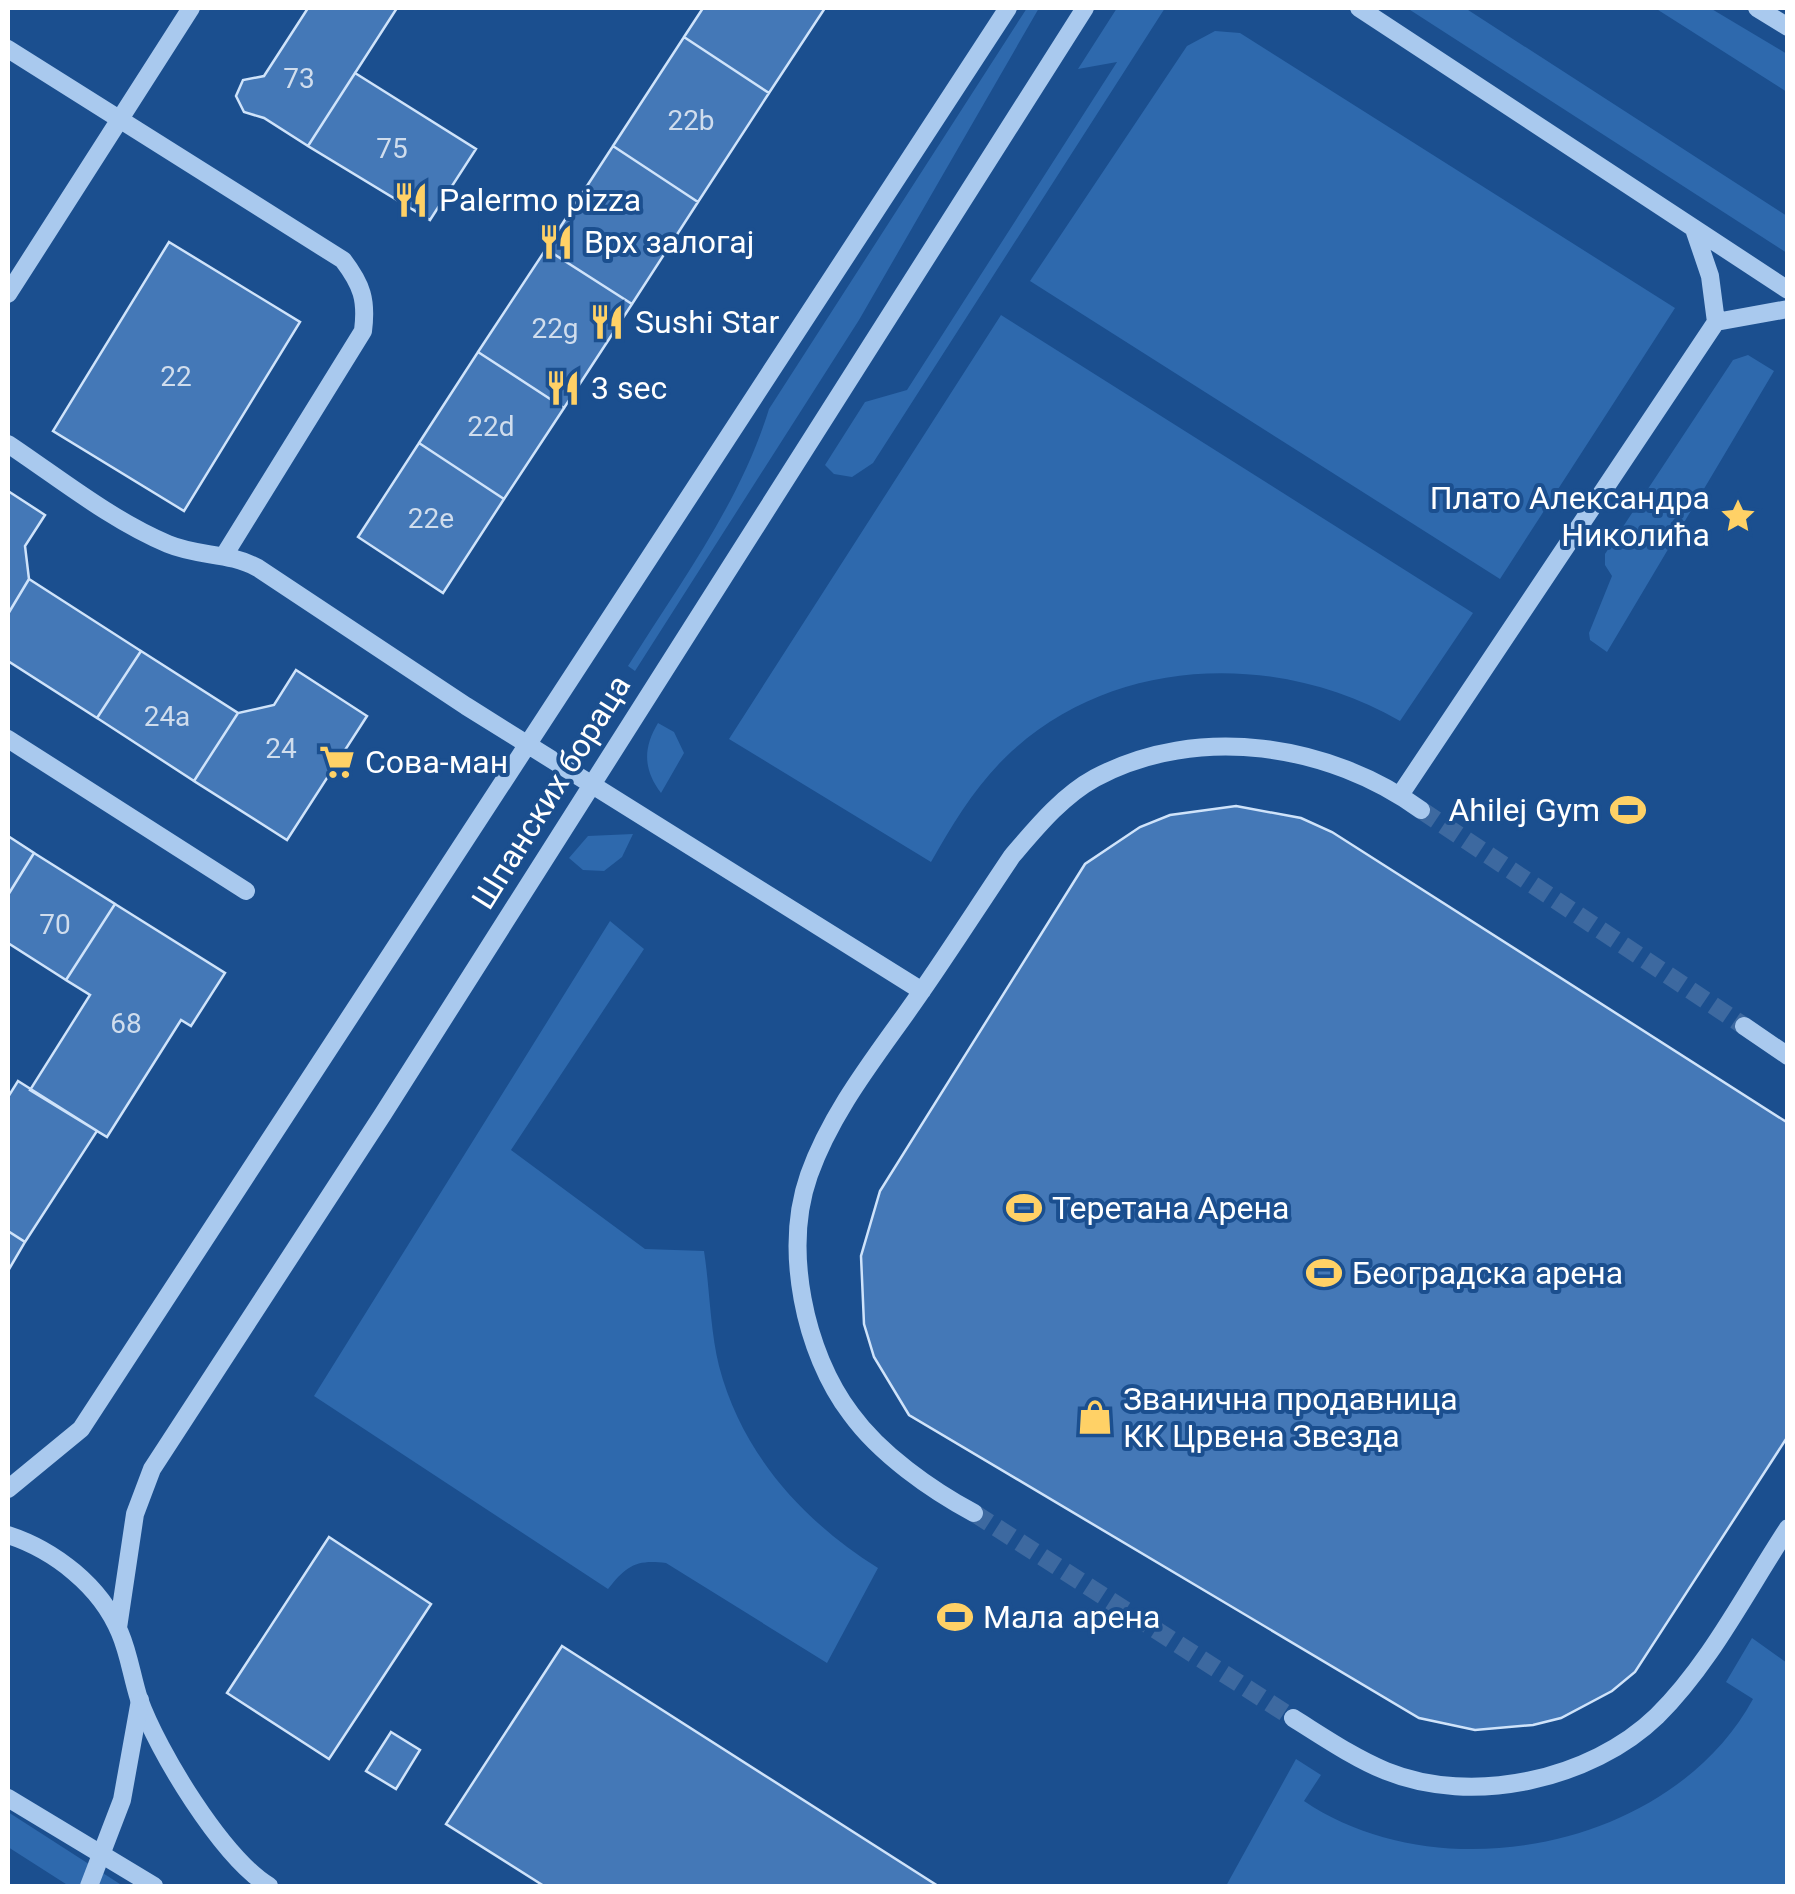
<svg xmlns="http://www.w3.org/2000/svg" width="1795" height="1894" font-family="Roboto,sans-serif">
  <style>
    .grass { fill: #2e69ad }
    .building { fill: #4478b7; stroke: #cfe3fa; stroke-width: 2.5 }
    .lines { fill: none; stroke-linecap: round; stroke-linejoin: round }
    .minor-tunnel { stroke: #3d69a0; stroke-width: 18; stroke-dasharray: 18 9; stroke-linecap: butt }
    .minor { stroke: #a9c9ee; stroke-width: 18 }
    .minor-bridge { stroke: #a9c9ee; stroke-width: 18 }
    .labels { text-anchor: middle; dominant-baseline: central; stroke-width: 8; stroke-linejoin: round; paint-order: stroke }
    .number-label { font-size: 28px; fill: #d0dded }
    .poi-label { font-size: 32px; fill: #fff; stroke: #1b4f8f; text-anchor: start }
    .street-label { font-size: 32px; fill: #fff; stroke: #1b4f8f }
  </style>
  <rect width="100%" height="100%" fill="#1b4f8f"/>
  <path class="grass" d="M1027,8H1039L859,320L635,671L628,666C680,583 740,503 769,409Z
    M1117,8H1165L873,463L852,477L834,474L825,465L865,402L907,390L1117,62L1078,69Z
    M1407,8H1465L1787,216V253Z
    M1655,8H1710L1787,54V92Z
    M1215,31L1240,33L1675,308L1500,579L1030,281L1187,46Z
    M1001,315L1473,613L1400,721C1281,652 1118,654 1012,751C977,783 954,822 931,862L729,739Z
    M1748,355L1774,371L1607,652L1590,640L1589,633L1612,576L1605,565V554L1733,360Z
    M658,723L674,732L684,753L661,793C643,769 643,748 658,723Z
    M633,834L622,857L604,871L583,870L569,858L588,836Z
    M610,921L644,949L511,1150L645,1249L704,1251C710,1290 710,1329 719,1366C742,1454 803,1521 878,1568L827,1663L666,1563C636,1559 626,1566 608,1589L314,1396Z
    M1752,1638L1787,1663V1886H1226L1296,1759L1321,1775L1304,1801C1441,1894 1672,1848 1753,1699L1726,1682Z
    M8,1812L123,1886H69L8,1847Z"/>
  <path class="building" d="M308,8H397L308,146L264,118L244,112L236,96L243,80L264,76Z
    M703,8H825L769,93L684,37Z
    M684,37L769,93L698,202L613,146Z
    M355,73L476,149L430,220L308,146Z
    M613,146L698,202L632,304L546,249Z
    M169,242L300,322L184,511L53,431Z
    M546,249L632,304L564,408L478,352Z
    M478,352L564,408L504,499L419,443Z
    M419,443L504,499L443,593L358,537Z
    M8,491L45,515L25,546L29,579L8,614Z
    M29,579L141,651L97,718L8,661V614Z
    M141,651L238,713L194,781L97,718Z
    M296,670L367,716L287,840L194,781L238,713L274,705Z
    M1236,806L1301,818L1332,832L1788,1123V1436L1635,1672L1612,1691L1561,1718L1533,1725L1475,1730L1419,1718L909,1415L874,1357L864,1324L861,1256L880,1191L1085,864L1140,827L1170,815Z
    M8,836L34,853L8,895Z
    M34,853L115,904L66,980L8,943V895Z
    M115,904L225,973L191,1026L181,1020L107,1137L30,1090L90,995L66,980Z
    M18,1081L97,1131L25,1242L8,1231V1097Z
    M8,1231L25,1242L8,1271Z
    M329,1537L431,1604L329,1759L227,1693Z
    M562,1646L938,1886H544L446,1824Z
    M391,1732L420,1750L396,1789L366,1771Z"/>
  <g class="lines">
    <path class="minor-tunnel" d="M1421,810L1744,1026
      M974,1513L1293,1718"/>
    <path class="minor" d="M1359,8L1788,290
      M1757,8L1788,27
      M8,49L343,260C362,285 367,300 363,331L225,554
      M8,294L191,8
      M1716,322L1788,309
      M8,444C59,478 111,520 168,544C199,557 229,552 258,568L466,706L922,991
      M8,739L246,891
      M1400,795L1716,322L1710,276L1694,229
      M1744,1026L1788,1056
      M8,1489L81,1429L1008,8
      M974,1513C931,1490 880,1454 851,1414C804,1352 783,1249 809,1175C833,1108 879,1053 919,995C951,949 981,902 1012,856C1036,828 1062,796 1095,778C1198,723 1330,744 1421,810
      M8,1535C54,1550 101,1586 120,1633C129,1654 132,1677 139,1699C158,1752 222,1857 269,1886
      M118,1628L135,1514L152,1469L383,1114L1085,8
      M1293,1718C1322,1736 1354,1758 1386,1771C1472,1806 1591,1780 1657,1716C1710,1664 1747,1590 1788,1528
      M8,1798L154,1886"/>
    <path class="minor-bridge" d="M89,1886L122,1800L140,1700"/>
  </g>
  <defs>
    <symbol id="restaurant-bare" viewBox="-9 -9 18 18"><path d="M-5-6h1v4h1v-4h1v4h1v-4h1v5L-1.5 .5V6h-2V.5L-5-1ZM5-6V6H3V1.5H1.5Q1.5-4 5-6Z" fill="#ffd166" stroke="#1b4f8f" stroke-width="2.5" paint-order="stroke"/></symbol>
    <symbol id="sight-bare" viewBox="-9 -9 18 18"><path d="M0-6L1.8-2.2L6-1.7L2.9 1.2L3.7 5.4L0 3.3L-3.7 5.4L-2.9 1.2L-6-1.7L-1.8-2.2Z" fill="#ffd166" stroke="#1b4f8f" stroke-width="2.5" paint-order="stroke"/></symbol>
    <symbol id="supermarket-bare" viewBox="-9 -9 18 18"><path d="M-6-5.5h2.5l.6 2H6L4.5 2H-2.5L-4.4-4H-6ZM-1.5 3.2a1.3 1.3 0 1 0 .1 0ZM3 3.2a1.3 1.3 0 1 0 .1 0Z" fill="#ffd166" stroke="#1b4f8f" stroke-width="2.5" paint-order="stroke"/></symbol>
    <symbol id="stadium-bare" viewBox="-9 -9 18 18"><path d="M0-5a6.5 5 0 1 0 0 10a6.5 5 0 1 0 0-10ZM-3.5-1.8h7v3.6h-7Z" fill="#ffd166" stroke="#1b4f8f" stroke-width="2.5" paint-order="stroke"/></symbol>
    <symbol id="shop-bare" viewBox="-9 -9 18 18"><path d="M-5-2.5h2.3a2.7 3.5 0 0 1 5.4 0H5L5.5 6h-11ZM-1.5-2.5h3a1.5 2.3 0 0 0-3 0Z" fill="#ffd166" stroke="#1b4f8f" stroke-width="2.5" paint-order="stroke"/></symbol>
  </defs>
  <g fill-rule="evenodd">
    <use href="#restaurant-bare" x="386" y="175" width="50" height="50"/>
    <use href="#restaurant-bare" x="531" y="217" width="50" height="50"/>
    <use href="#restaurant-bare" x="582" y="297" width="50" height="50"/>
    <use href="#restaurant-bare" x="538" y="363" width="50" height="50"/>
    <use href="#sight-bare" x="1713" y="491" width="50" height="50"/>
    <use href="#supermarket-bare" x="312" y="737" width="50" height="50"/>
    <use href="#stadium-bare" x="1603" y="785" width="50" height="50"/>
    <use href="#stadium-bare" x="999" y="1183" width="50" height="50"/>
    <use href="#stadium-bare" x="1299" y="1248" width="50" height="50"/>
    <use href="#shop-bare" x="1070" y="1392" width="50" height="50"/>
    <use href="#stadium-bare" x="930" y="1592" width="50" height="50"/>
  </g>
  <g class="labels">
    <g class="number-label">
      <text x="299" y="78">73</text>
      <text x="691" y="120">22b</text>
      <text x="392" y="148">75</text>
      <text x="555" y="328">22g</text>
      <text x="176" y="376">22</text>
      <text x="491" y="426">22d</text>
      <text x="431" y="518">22e</text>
      <text x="167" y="716">24a</text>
      <text x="281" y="748">24</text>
      <text x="55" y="924">70</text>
      <text x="126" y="1023">68</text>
    </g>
    <g class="poi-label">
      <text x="439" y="200">Palermo pizza</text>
      <text x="584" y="242">Врх залогај</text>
      <text x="635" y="322">Sushi Star</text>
      <text x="591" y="388">3 sec</text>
      <text x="1710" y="498" text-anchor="end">Плато Александра<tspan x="1710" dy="37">Николића</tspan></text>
      <text x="365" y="762">Сова-ман</text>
      <text x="1600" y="810" text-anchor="end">Ahilej Gym</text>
      <text x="1052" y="1208">Теретана Арена</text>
      <text x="1352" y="1273">Београдска арена</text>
      <text x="1123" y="1399">Званична продавница<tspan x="1123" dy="37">КК Црвена Звезда</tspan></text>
      <text x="983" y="1617">Мала арена</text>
    </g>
    <g class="street-label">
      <text transform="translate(551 792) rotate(-58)">Шпанских бораца</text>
    </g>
  </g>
  <rect width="1795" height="1894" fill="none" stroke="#ffffff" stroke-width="20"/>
</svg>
